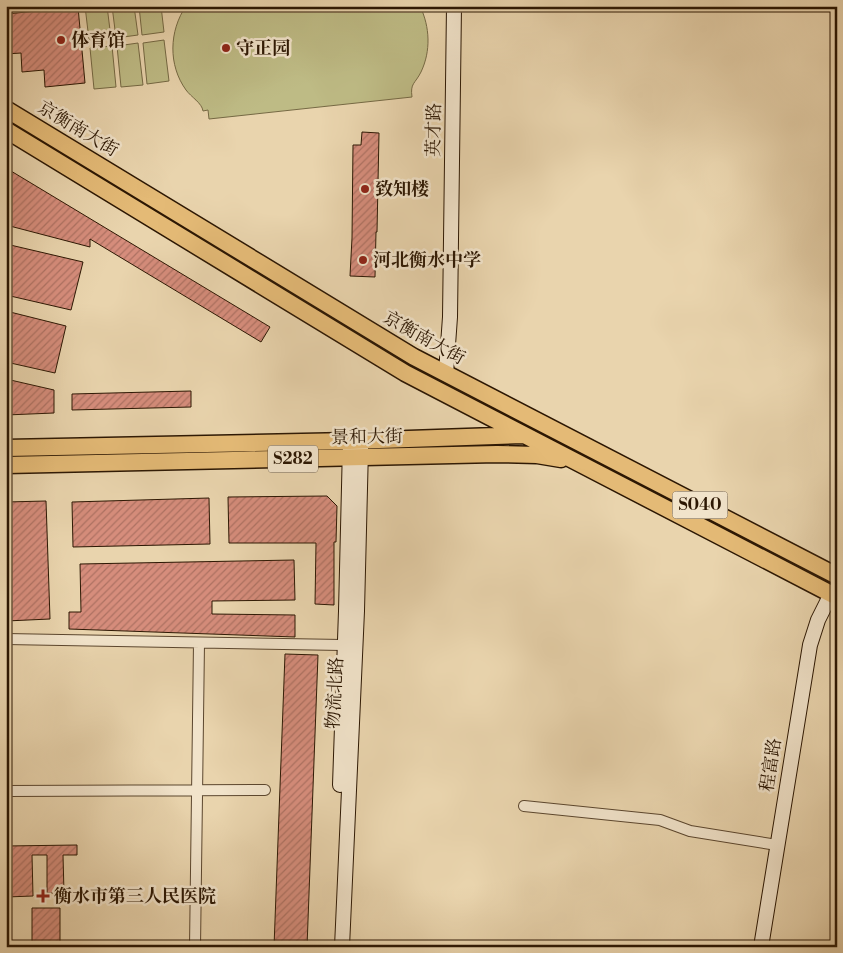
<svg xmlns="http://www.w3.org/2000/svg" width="843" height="953" font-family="'Libre Bodoni','Noto Serif SC',serif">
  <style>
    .garden { fill: #bebb85; stroke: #756944 }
    .building { fill: url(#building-hatch); stroke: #2c1703 }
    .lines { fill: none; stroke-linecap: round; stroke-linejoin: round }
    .street-casing { stroke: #5b462e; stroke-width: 12 }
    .secondary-casing { stroke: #2c1703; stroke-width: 16 }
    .primary-casing { stroke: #2c1703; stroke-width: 19 }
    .street { stroke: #f1e3ca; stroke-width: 10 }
    .secondary { stroke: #f1e3ca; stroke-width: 14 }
    .primary { stroke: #e4ba76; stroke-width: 16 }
    .poi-dot { fill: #8f2418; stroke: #f1e3ca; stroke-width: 2 }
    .labels { text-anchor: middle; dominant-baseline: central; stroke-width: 5; stroke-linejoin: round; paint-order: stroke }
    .shield { fill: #f1e3ca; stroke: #67543f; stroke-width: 1 }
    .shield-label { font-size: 16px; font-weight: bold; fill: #2c1703 }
    .poi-label { font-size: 18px; font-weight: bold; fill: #2c1703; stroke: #f1e3ca; text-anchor: start }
    .street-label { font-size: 18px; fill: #2c1703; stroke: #f1e3ca }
  </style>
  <defs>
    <pattern id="building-hatch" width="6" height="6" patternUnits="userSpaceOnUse" patternTransform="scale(1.25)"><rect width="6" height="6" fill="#d68d7c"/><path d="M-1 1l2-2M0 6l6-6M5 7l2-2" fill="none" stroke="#ae7263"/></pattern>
  </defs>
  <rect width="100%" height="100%" fill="#e9d4ad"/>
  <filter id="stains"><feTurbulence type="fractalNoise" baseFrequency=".004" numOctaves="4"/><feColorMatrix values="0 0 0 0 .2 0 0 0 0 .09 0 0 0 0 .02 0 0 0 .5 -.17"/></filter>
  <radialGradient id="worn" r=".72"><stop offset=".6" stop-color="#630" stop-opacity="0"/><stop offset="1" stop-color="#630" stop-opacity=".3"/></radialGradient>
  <path class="garden" d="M85,6H107L111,38L89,40Z
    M112,6H134L138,35L116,38Z
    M139,6H161L164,32L142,35Z
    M186,6H420C430,27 431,51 421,72C415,84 410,83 412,97L209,119L208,110L203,111C202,103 191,97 186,90C168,65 169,31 186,6Z
    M164,40L169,81L147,84L143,43Z
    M138,43L143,85L121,87L117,46Z
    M112,46L116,87L94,89L90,48Z"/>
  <path class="building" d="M78,7L85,83L45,87L44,70L22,72L21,53L6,54V14Z
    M362,132L379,133L377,232H376L375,277L350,276L352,238L353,145H361Z
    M6,168L270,327L261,342L90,239V247L6,225Z
    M6,244L83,262L71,310L6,295Z
    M6,311L66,326L55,373L6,362Z
    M6,379L54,390V413L6,415Z
    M191,391V407L72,410V394Z
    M327,496L337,506L336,542H334V605L315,604L316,543H229L228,497Z
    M209,498L210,544L73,547L72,502Z
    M46,501L50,619L6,621V502Z
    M294,560L295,600L212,601V614L295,615V637L69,629V612H81L80,564Z
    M285,654L318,655L307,947H274Z
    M77,845V855H63L64,893H47V855H32L33,896L6,897V846Z
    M32,908H60V947H32Z"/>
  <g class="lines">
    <defs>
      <path id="street" d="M6,639L342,645
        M6,791L265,790
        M524,806L660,820L690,831L777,845
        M195,947L199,643"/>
      <path id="secondary" d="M446,373L450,317L454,6
        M340,785L346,611L350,446
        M342,947L357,611L361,448
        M761,947L810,645L818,620L831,594"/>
      <path id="primary" d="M6,109L414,357L837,576
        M6,130L405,373L837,597
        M6,448L350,441L523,435
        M6,465L497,454L537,455L561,459"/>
    </defs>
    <use href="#street" class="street-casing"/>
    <use href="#secondary" class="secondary-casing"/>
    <use href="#primary" class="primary-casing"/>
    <use href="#street" class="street"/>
    <use href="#secondary" class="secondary"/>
    <use href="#primary" class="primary"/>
  </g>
  <g class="poi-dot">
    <circle cx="61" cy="40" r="5"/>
    <circle cx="226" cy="48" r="5"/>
    <circle cx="365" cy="189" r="5"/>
    <circle cx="363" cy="260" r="5"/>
    <path d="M40.5 888.5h5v5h5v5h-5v5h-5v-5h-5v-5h5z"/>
  </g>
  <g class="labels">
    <g class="shield">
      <rect x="268" y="445.5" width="50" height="27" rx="4"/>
      <rect x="672.5" y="491.5" width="55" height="27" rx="4"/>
    </g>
    <g class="shield-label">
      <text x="293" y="459">S282</text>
      <text x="700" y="505">S040</text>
    </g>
    <g class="poi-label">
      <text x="71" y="40">体育馆</text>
      <text x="236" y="48">守正园</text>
      <text x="375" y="189">致知楼</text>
      <text x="373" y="260">河北衡水中学</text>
      <text x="54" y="896">衡水市第三人民医院</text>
    </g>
    <g class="street-label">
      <text transform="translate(78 129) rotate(31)">京衡南大街</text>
      <text transform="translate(434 130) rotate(-89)">英才路</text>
      <text transform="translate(424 338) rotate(29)">京衡南大街</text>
      <text transform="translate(367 437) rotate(-1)">景和大街</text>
      <text transform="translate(335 693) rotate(-87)">物流北路</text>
      <text transform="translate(771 765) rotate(-81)">程富路</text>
    </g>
  </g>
  <rect width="843" height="953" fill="none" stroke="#e9d4ad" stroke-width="25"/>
  <rect x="8" y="8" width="828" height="938" fill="none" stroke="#2c1703" stroke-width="2.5"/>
  <rect x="12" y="12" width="818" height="928" fill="none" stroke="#2c1703"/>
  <rect width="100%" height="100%" filter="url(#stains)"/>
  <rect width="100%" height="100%" fill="url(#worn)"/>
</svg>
